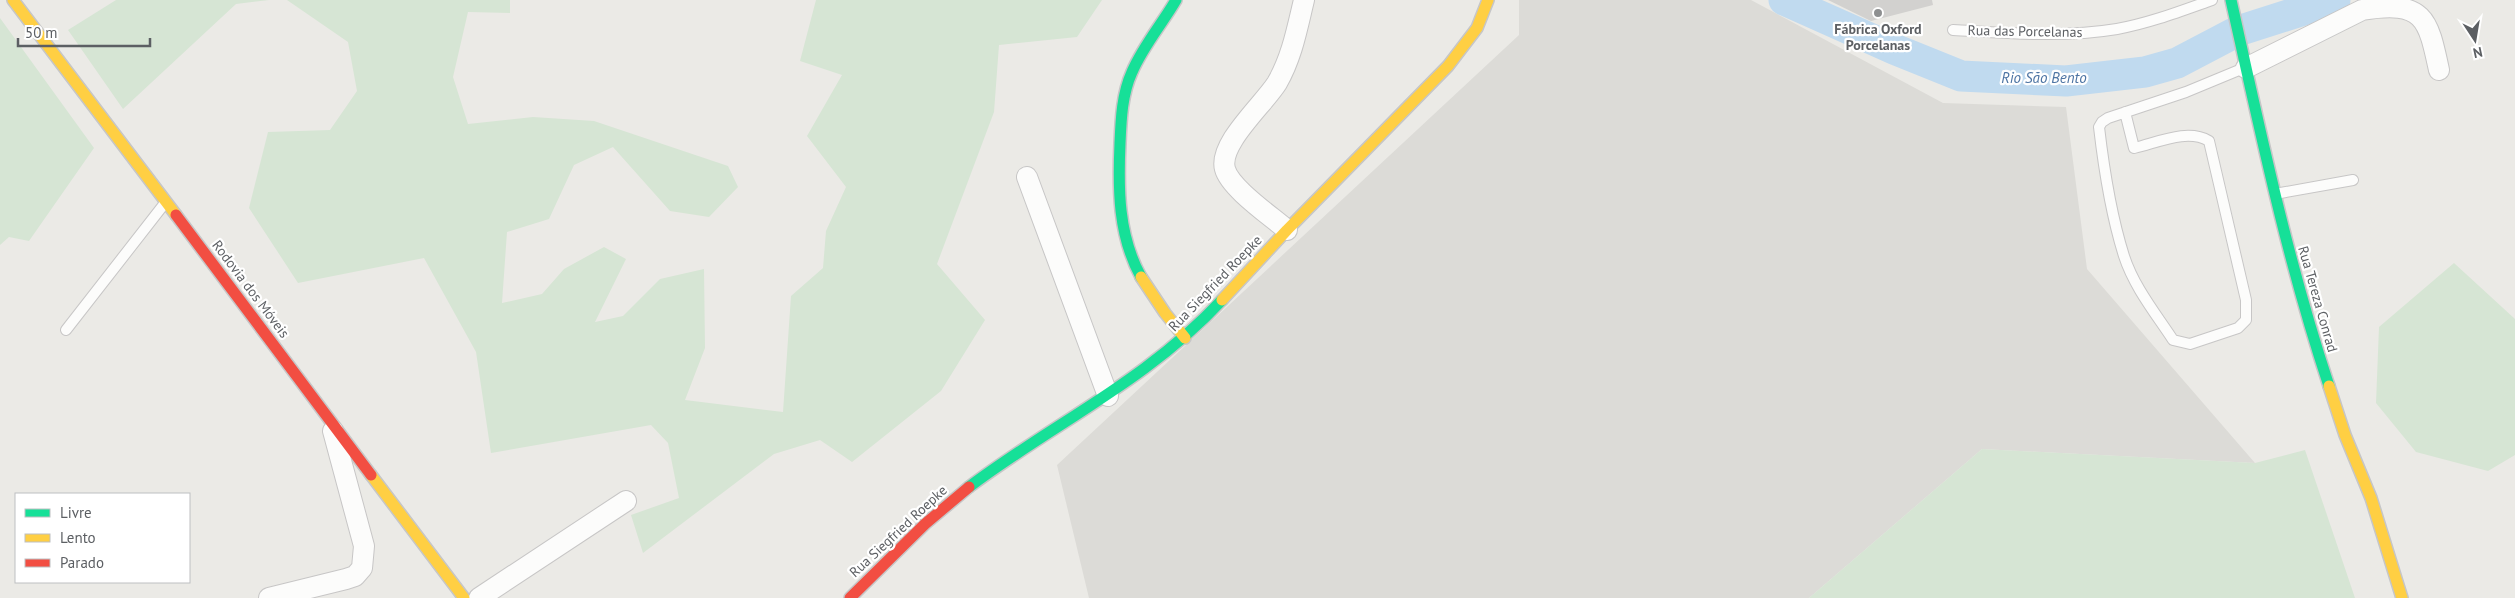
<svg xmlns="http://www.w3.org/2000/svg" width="2515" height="598" font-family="'PT Sans',sans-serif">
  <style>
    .industrial { fill: #dcdbd7 }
    .green { fill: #d6e5d4 }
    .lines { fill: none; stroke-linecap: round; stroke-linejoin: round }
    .river { stroke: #c0daef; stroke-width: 31 }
    .building { fill: #d2d1cf }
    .lane-casing { stroke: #c7c6c6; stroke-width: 12 }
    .street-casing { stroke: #c7c6c6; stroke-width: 22 }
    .fast-casing { stroke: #c6c6c7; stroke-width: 14 }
    .slow-casing { stroke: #c6c6c7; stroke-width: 14 }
    .jam-casing { stroke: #c6c6c7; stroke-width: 14 }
    .lane { stroke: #fcfcfb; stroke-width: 10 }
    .street { stroke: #fcfcfb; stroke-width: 20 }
    .fast { stroke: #16e098; stroke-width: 11 }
    .slow { stroke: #ffcf43; stroke-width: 11 }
    .jam { stroke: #f24e42; stroke-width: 11 }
    .poi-dot { fill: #8e9091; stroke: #fff; stroke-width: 2 }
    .labels { text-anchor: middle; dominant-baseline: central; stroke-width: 4.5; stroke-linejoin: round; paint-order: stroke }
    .poi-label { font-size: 14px; font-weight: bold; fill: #5c5f63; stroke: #fff }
    .street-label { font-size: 14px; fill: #5c5f63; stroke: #fff }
    .water-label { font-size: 15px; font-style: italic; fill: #4d74a3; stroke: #fff }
  </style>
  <rect width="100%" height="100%" fill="#ebeae6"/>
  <path class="industrial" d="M1519,0H1751L1943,103L2066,107L2087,269L2255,463L1982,449L1809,598H1089L1057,465L1519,35Z"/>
  <path class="green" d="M116,0H269L236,4L123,109L68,30Z
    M287,0H510V13L468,12L453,77L468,124L533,117L594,121L728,166L738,187L709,217L670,211L613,147L574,165L549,219L507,232L502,303L542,294L564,269L604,247L626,259L595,322L623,316L660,279L704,269L705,348L685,400L783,412L791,296L823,268L826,231L846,187L807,136L842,75L800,61L816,0H1102L1077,37L999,45L994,112L937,264L985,320L941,391L852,462L820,440L774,454L643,553L631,515L679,498L668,443L651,425L491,453L476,352L424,258L298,283L249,208L268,132L330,130L357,91L348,42Z
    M0,18L94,148L29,241L9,237L0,245Z
    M2454,263L2515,319V455L2488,471L2416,452L2376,403L2379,327Z
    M1982,449L2255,463L2305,450L2355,598H1809Z"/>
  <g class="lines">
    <path class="river" d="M1784,0L1894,49L1961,76L2066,81L2145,72L2177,63L2238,31L2335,0"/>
  </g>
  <path class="building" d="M1828,0H1932L1933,5L1871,21Z"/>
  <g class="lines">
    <defs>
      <path id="lane" d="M1953,30C2008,33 2063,38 2117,29C2150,23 2181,11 2212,0
        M2125,112L2134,148C2157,143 2187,128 2209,141L2246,300V320L2238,328L2190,344L2173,340C2156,314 2134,287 2124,256C2111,215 2104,170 2099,127L2102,122L2108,118L2186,92L2244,68
        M2275,194L2353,180
        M66,330L165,203"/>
      <path id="street" d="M2246,68L2362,10C2424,0 2428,18 2439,70
        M1027,177L1108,396
        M1287,230C1271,216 1230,188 1225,169C1218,144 1264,104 1277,83C1292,57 1297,29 1304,0
        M269,598L346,579L355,576L362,568L364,546L333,431
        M479,598L626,501"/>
      <path id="fast" d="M2231,0C2260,130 2287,260 2329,386
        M1141,277C1118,235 1118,189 1120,143C1121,119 1122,94 1132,72C1143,46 1162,24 1176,0
        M969,487C1054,423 1148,380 1222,300"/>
      <path id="slow" d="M13,0L176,215
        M1141,277L1165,313L1185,338
        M1222,300L1287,230L1448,66L1477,28L1488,0
        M2329,386L2345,435L2371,498L2402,598
        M371,475L464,598"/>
      <path id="jam" d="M176,215L371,475
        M850,598L925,524L969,487"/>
    </defs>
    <use href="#lane" class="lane-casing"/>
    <use href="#street" class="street-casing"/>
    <use href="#fast" class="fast-casing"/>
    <use href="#slow" class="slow-casing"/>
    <use href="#jam" class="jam-casing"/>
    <use href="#lane" class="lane"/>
    <use href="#street" class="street"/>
    <use href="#fast" class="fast"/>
    <use href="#slow" class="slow"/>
    <use href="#jam" class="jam"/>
  </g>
  <circle class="poi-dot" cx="1878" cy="13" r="5"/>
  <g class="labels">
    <g class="poi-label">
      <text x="1878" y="29">Fábrica Oxford<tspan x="1878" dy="16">Porcelanas</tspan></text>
    </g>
    <g class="street-label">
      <text transform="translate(2025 31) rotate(1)">Rua das Porcelanas</text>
      <text transform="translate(1215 283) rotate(-46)">Rua Siegfried Roepke</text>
      <text transform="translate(251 289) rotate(53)">Rodovia dos Móveis</text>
      <text transform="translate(2318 299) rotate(74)">Rua Tereza Conrad</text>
      <text transform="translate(898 531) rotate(-43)">Rua Siegfried Roepke</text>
    </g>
    <g class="water-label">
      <text x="2044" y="77">Rio São Bento</text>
    </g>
  </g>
  <rect x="15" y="493" width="175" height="90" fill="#ffffff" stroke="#bebfc1"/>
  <rect x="25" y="509" width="25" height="8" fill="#16e098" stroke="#bebfc1"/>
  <text x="60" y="518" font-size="15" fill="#5c5f63">Livre</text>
  <rect x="25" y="534" width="25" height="8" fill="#ffcf43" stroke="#bebfc1"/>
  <text x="60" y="543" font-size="15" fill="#5c5f63">Lento</text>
  <rect x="25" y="559" width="25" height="8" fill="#f24e42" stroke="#bebfc1"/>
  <text x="60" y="568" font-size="15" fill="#5c5f63">Parado</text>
  <g transform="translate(2475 40) rotate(168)" stroke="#ffffff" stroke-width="4" paint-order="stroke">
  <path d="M0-4L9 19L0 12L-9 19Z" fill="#5c5f63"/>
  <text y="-8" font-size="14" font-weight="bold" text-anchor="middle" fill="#5c5f63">N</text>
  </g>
  <path d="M18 38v8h132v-8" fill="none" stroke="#5c5f63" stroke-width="2.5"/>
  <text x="25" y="38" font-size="15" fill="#5c5f63" stroke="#ffffff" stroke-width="4" paint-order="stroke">50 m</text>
</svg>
